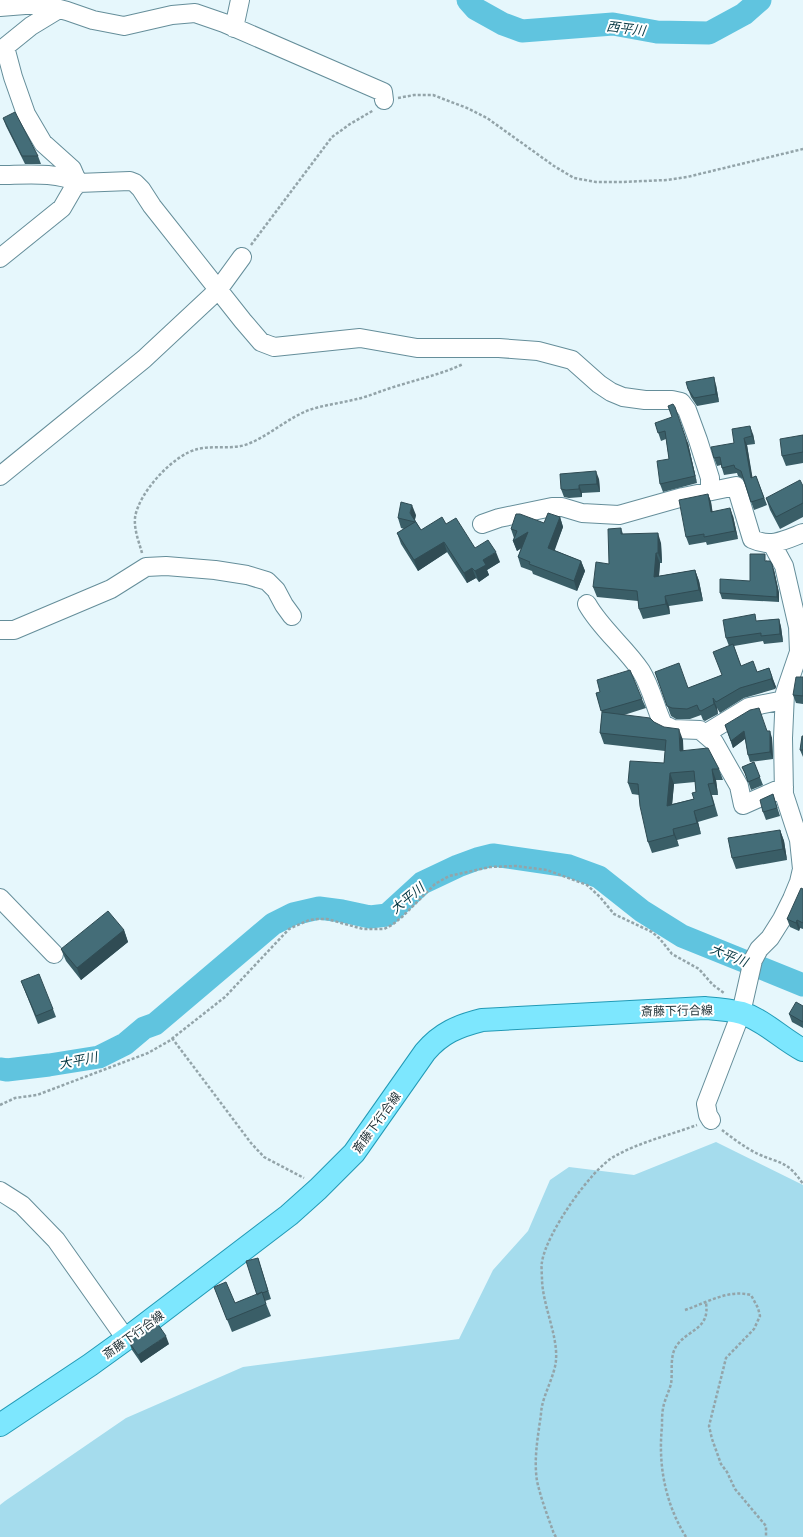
<svg xmlns="http://www.w3.org/2000/svg" width="803" height="1537" font-family="Barlow,'Noto Sans JP',sans-serif">
  <style>
    .green { fill: #a5dced }
    .lines { fill: none; stroke-linecap: round; stroke-linejoin: round }
    .river { stroke: #60c4df; stroke-width: 23 }
    .minor-casing { stroke: #658e9a; stroke-width: 20 }
    .major-casing { stroke: #229ab6; stroke-width: 24 }
    .path { stroke: #93a4a9; stroke-width: 2.5; stroke-dasharray: 3 2; stroke-linecap: butt }
    .minor { stroke: #fff; stroke-width: 18 }
    .major { stroke: #7de7fe; stroke-width: 22 }
    .wall { fill: #3a5e67; fill-rule: evenodd }
    .shaded-wall { fill: #304c54 }
    .building { fill: #446d78; stroke: #304c54; fill-rule: evenodd }
    .labels { text-anchor: middle; dominant-baseline: central; stroke-width: 4; stroke-linejoin: round; paint-order: stroke }
    .street-label { font-size: 12px; fill: #192a2f; stroke: #fff }
    .water-label { font-size: 13px; font-style: italic; fill: #053641; stroke: #fff }
  </style>
  <rect width="100%" height="100%" fill="#e6f7fc"/>
  <path class="green" d="M716,1142L803,1185V1537H0V1505L5,1501L126,1418L243,1367L459,1339L493,1270L528,1231L550,1180L569,1167L634,1175Z"/>
  <g class="lines">
    <path class="river" d="M468,0L476,9L503,24L522,31L613,24L657,32L709,33L744,14L760,0
      M0,1069L7,1070L49,1065L99,1057L125,1044L144,1028L155,1024L273,924L293,914L319,908L342,911L370,917L387,915L422,883L458,866L477,859L493,855L569,866L599,877L642,911L682,936L803,985"/>
    <defs>
      <path id="minor" d="M0,7L25,5H45L67,11L93,20L124,26L172,15L195,13L224,23L383,92L384,100
        M59,9L31,26L5,47L13,77L26,114L43,143L72,169L78,183
        M234,28L240,0
        M0,175C23,175 58,171 78,183
        M0,258L62,208L73,189L78,183L130,181L135,183L141,189L152,206L243,321L261,342L274,347L360,338L417,348H499L538,351L572,360L599,384L611,392L623,397L645,400H672L681,402L687,410L698,440L710,478V491
        M0,476L144,359L218,290L242,257
        M482,524L499,518L552,507H562L582,513L619,515L683,497L736,486L752,539C771,548 785,540 803,533
        M587,604C601,629 625,647 641,671C651,687 655,707 663,724L673,729L700,730L714,742L739,786L743,805L784,787
        M0,630H14L111,589L146,567L166,566L215,570L247,575L267,581L276,590L284,605L292,616
        M705,734L749,707L784,700
        M0,898L54,954
        M711,1120L708,1115L706,1104L741,1013L753,960L759,949L770,938L782,919L792,899L799,882L802,869L799,840L784,794L783,738L785,693L799,652L798,627L784,566L772,544
        M0,1191L22,1205L56,1240L126,1339"/>
      <path id="major" d="M0,1425L90,1365L126,1339L289,1215L318,1189L354,1153L425,1052C441,1033 458,1026 482,1020L705,1008C717,1009 730,1010 742,1013C764,1020 782,1039 803,1050"/>
    </defs>
    <use href="#minor" class="minor-casing"/>
    <use href="#major" class="major-casing"/>
    <path class="path" d="M398,98L414,95H433L467,108L487,118L554,166L574,178L596,182H622L667,180L687,177L803,149
      M251,245L332,137L350,124L374,110
      M142,553C139,542 134,530 135,518C138,493 174,454 198,449C215,445 232,450 248,444C270,435 288,418 309,410C324,405 341,403 357,399C370,396 383,390 397,386C419,379 442,374 463,364
      M172,1038L251,1143L264,1157L304,1178
      M0,1105L15,1098L37,1095L148,1053L169,1041L225,997L289,929L309,920L317,919H327L363,929H384L392,925L402,917L435,884L449,876L490,867L516,866L547,870L587,885L600,897L614,914L652,932L660,939L672,954L699,969L713,985L724,993
      M722,1130C732,1138 746,1148 758,1154C780,1164 787,1160 803,1184
      M685,1310C706,1303 728,1289 751,1295L758,1308L760,1316L754,1329L726,1358L709,1426L712,1439L721,1464L727,1472L735,1489L766,1526V1537
      M556,1537L554,1534C548,1517 541,1499 537,1481C534,1461 537,1442 540,1421C541,1416 541,1411 542,1406C545,1392 555,1374 556,1360C558,1336 543,1306 542,1280C542,1274 541,1267 542,1262C546,1234 591,1169 615,1156C640,1142 670,1135 697,1125
      M686,1537C665,1503 658,1465 662,1426C662,1419 662,1411 664,1404C666,1397 669,1391 671,1384C673,1372 669,1356 677,1345C689,1329 710,1329 706,1303"/>
    <use href="#minor" class="minor"/>
    <use href="#major" class="major"/>
  </g>
  <path class="wall" d="M3,118L38,156L41,164H25L6,126Z
    M716,385L719,402L697,406L691,397L688,389Z
    M655,423L688,443L697,483L663,492L660,484L669,459L666,439L661,441Z
    M753,434L755,444L747,445L752,478L756,476L767,505L754,510L743,479L738,476L737,473L724,475L721,465L717,466L714,458L734,443Z
    M803,435V463L786,466L782,456Z
    M599,479L600,492L582,493V497L569,498L564,497L561,489Z
    M803,486V517L780,529L770,510L766,498Z
    M708,494L711,502L712,511L733,516L738,539L707,545L706,542L689,545L686,537Z
    M416,515L415,520L421,530L446,524L475,548L500,562L487,570L489,575L479,582L476,578L467,583L447,552L418,571L401,544L397,533L404,529L401,528L398,518Z
    M560,517L563,527L554,550L581,561L585,571L577,591L533,574L532,571L521,567L518,557L521,548L517,551L513,541L514,538L511,529L544,523Z
    M621,528L623,534L661,543L662,563H660L659,576L695,570L699,581L703,601L669,606L670,614L643,619L639,609L638,601L597,597L593,587L609,564Z
    M767,560V561L774,570L779,593V602L722,599L720,593L750,581Z
    M779,619L781,627L783,642L764,644L763,641L734,646L741,666L757,672L769,668L776,687L775,689L744,698L720,713L717,708L718,714L705,721L703,720L701,715L690,719H676L671,716L655,672L688,688L722,675L729,646L726,638L757,621Z
    M803,677V704L796,703L793,695Z
    M596,693L642,699L646,708L624,715L654,722L683,740V751L719,769L723,780H716L718,795H712L718,816L698,822L701,834L677,840L679,846L652,853L648,842L639,795L632,794L628,783L664,763L665,751L604,744L600,733L602,713ZM695,782L696,792L694,799L672,804L674,784Z
    M725,725L767,731L772,738L773,759L750,762L748,755L745,739L733,748Z
    M803,736V757L800,750Z
    M754,762L763,785L751,790L747,778L742,767Z
    M773,794L780,816L766,820L763,812Z
    M780,830L784,841L787,860L736,869L732,858Z
    M803,889V929L800,928L799,931L790,927L787,919Z
    M124,930L128,942L81,980L66,961L61,949Z
    M21,981L53,1009L56,1017L38,1024Z
    M803,1006V1028L792,1022L789,1014Z
    M258,1258L271,1299L265,1301L271,1316L232,1332L214,1287L235,1303L257,1295Z
    M129,1342L169,1344L141,1363L132,1350Z"/>
  <path class="shaded-wall" d="M714,377L716,385L719,402L716,394Z
    M750,426L753,434L755,444L752,436Z
    M685,436L688,443L697,483L695,476Z
    M744,438L747,445L754,486L751,478Z
    M596,471L599,479L600,492L597,484Z
    M579,485L582,493V497L579,489Z
    M708,494L711,502L714,520L711,512Z
    M412,505L416,515L414,522L410,513Z
    M730,508L733,516L738,539L735,531Z
    M560,517L563,527L552,558L548,548Z
    M528,532L531,542L517,551L513,541Z
    M658,533L661,543L662,563L658,553Z
    M444,542L447,552L418,571L414,560Z
    M496,552L500,562L487,570L489,575L479,582L475,571L483,560Z
    M656,553L660,563L658,587L654,577Z
    M581,561L585,571L577,591L574,581Z
    M772,564L774,570L779,593V602L777,597Z
    M472,568L476,578L467,583L464,573Z
    M695,570L699,581L703,601L699,590Z
    M665,596L669,606L670,614L666,604Z
    M779,619L781,627L783,642L780,634Z
    M772,677L776,687L775,689L771,679Z
    M713,698L717,708L718,714L714,704Z
    M679,729L683,740L684,762L680,751Z
    M744,731L746,738L733,748L731,741Z
    M770,731L772,738L773,759L770,752Z
    M712,769L716,780L718,795L714,783Z
    M670,773L674,784L671,817L667,806Z
    M694,811L698,822L701,834L697,823Z
    M673,829L677,840L679,846L674,835Z
    M780,830L784,841L787,860L783,849Z
    M797,920L800,928L799,931L796,923Z
    M124,930L128,942L81,980L77,968Z
    M166,1336L169,1344L141,1363L138,1355Z"/>
  <path class="building" d="M15,112L38,156H22L3,118Z
    M714,377L716,394L694,398L688,389L686,382Z
    M673,404L675,407L685,436L695,476L660,484L657,461L669,459L665,431L658,433L655,423L672,417L668,406Z
    M750,426L752,436L744,438L751,478L756,476L764,498L751,502L741,471L735,468L734,465L722,468L720,457L714,458L711,447L734,443L732,429Z
    M803,435V452L782,456L780,439Z
    M596,471L597,484L579,485V489L566,490L561,489L560,474Z
    M800,480L803,486V503L776,517L766,498Z
    M708,494L711,512L730,508L735,531L704,537V534L686,537L679,500Z
    M401,502L412,505L410,513L421,530L442,517L446,524L456,518L475,548L488,540L496,552L483,560L486,565L475,571L472,568L464,573L444,542L414,560L397,533L415,522L398,518Z
    M548,513L560,517L548,548L581,561L574,581L529,564L530,562L518,557L528,532L513,541L517,531L511,529L516,514H520L544,523Z
    M621,528V534L658,533V553H656L654,577L695,570L699,590L665,596L666,604L639,609L637,591L593,587L596,562L609,564L608,529Z
    M750,554H765V561H770L772,564L777,588V597L720,593V579L750,581Z
    M755,614L756,621L779,619L780,634L761,636V633L726,638L723,620Z
    M733,644L741,666L753,661L757,672L769,668L772,677L771,679L740,688L716,702L713,698L714,704L701,711L699,710L697,705L687,709L672,708L667,706L655,672L679,663L688,688L722,675L713,652Z
    M630,670L642,699L601,711L596,693L600,692L597,680Z
    M796,677H803V696L793,695Z
    M759,708L767,731H770V752L748,755L744,731L731,741L725,725L750,710Z
    M602,712L650,718L654,722L664,727L679,729L680,751L708,748L719,769H712L714,783L708,784L714,805L694,811L697,823L673,829L674,835L648,842L640,806L638,784L628,783L630,761L664,763L666,740L600,733ZM694,771L696,792L692,793L694,799L667,806L670,773Z
    M802,736H803V750H800Z
    M754,762L760,777L748,782L745,773L742,767Z
    M773,794L777,808L763,812L760,800Z
    M780,830L783,849L732,858L728,838Z
    M801,888L803,889V923L797,920L796,923L787,919Z
    M108,911L124,930L77,968L61,949Z
    M39,974L53,1009L36,1016L21,981Z
    M796,1002L803,1006V1022L789,1014Z
    M258,1258L268,1291L262,1293V1292L257,1295L246,1261Z
    M226,1282L235,1303L262,1292L266,1304L227,1320L214,1287Z
    M157,1323L166,1336L138,1355L129,1342Z"/>
  <g class="labels">
    <g class="street-label">
      <text transform="translate(677 1010) rotate(-1)">斎藤下行合線</text>
      <text transform="translate(376 1122) rotate(-54)">斎藤下行合線</text>
      <text transform="translate(133 1334) rotate(-36)">斎藤下行合線</text>
    </g>
    <g class="water-label">
      <text transform="translate(626 28) rotate(7)">西平川</text>
      <text transform="translate(407 898) rotate(-40)">大平川</text>
      <text transform="translate(729 955) rotate(22)">大平川</text>
      <text transform="translate(78 1060) rotate(-11)">大平川</text>
    </g>
  </g>
</svg>
